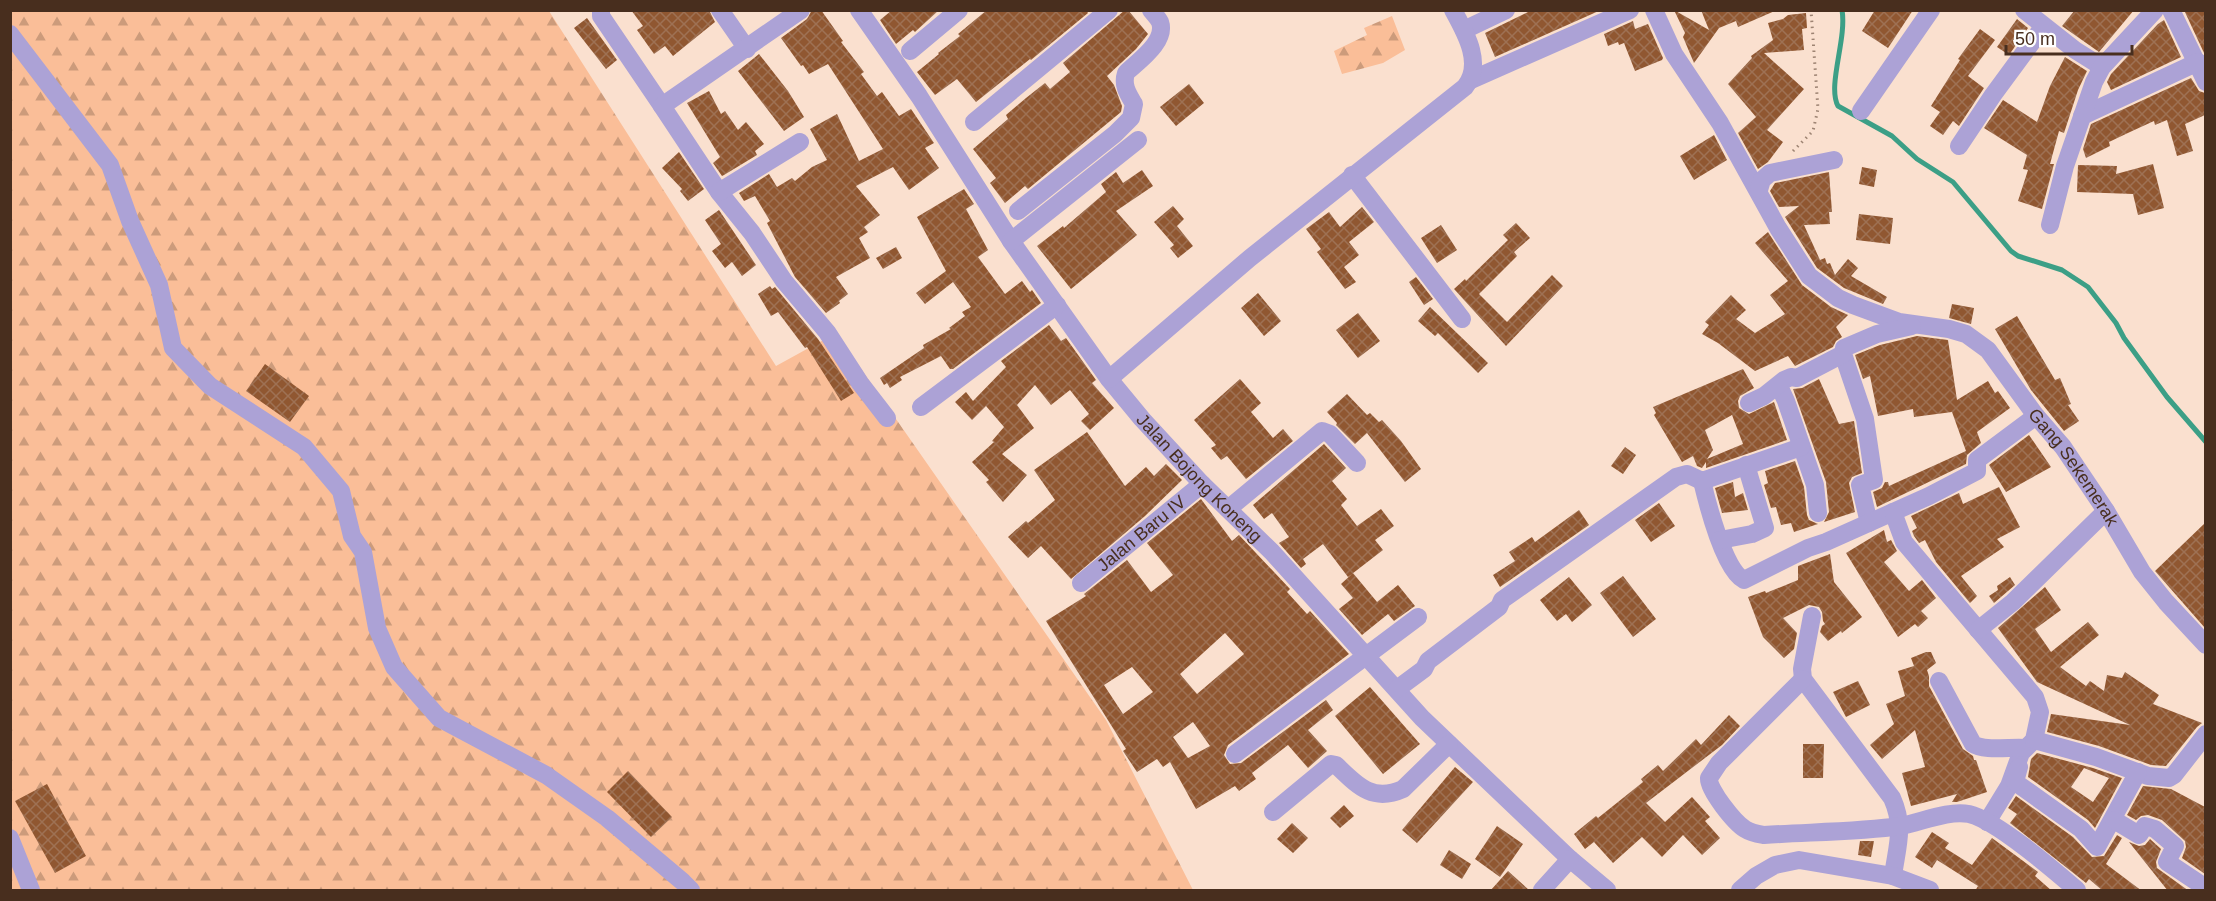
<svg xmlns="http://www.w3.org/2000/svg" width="2216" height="901" font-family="Arial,sans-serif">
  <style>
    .forest { fill: url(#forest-firs) }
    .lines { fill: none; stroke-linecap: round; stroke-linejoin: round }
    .stream { stroke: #3c9f86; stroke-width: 5 }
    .building { fill: url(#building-cross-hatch); fill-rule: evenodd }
    .path { stroke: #9d8372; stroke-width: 3; stroke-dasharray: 1.5 4.5; stroke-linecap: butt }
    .minor { stroke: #aca2d6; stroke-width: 18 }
    .labels { text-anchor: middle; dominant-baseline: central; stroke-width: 6; stroke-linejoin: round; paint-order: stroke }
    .street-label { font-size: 18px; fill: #482e1e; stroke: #fff }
  </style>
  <defs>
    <pattern id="forest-firs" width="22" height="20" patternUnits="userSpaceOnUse" patternTransform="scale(1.5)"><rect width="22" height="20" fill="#fabe98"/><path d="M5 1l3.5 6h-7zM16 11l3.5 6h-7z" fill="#cc9b7b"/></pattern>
    <pattern id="building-cross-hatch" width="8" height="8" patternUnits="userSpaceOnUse" patternTransform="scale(1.5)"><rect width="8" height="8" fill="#905731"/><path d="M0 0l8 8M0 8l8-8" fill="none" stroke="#9e7154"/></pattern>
  </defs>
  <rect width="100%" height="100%" fill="#fae0cf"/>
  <path class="forest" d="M10,11H549L776,366L836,333L1106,720L1193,890H11Z
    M1392,16L1405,50L1383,63L1342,74L1334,51L1367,35L1364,28Z"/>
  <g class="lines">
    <path class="stream" d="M1842,10C1847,39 1827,86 1838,106L1892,136L1917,159L1953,182L2011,251L2018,256L2062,270L2088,287L2116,323L2124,338L2167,397L2206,442"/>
  </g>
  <path class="building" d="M631,10H709L715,22L673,56L665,46L654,54L637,30L643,26Z
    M812,10H821L843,41L841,42L864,72L861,74L877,96L882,92L899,116L911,109L934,143L925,148L939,168L909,190L893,167L856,186L880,215L864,227L868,232L859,238L870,258L836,277L848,294L839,301L840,303L826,313L795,277L767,223L770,221L755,196L744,201L739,193L769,174L777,187L792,178L795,181L812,167L827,160L810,129L837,114L859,161L883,149L828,64L809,74L803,65L801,66L781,38L807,19Z
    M892,10H939L915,32L913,30L896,44L880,20Z
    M987,10H1086L1088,13L1031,60L1030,59L976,102L957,79L935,95L917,72L939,54L938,53L960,36L958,34Z
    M1125,10H1128L1148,34L1136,49L1107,76L1114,85L1122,106L1121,112L1028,189L1025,186L1005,203L990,183L996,178L973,149L1008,119L1006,115L1026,98L1045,83L1050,89L1070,72L1063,63Z
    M1532,10H1601L1495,57L1485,33Z
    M1674,10L1709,30L1701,10H1777L1738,27L1736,21L1719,28L1694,63L1683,37L1685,33Z
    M1875,10H1913L1888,48L1862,31Z
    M2075,10H2134L2099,52L2062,26Z
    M2184,10H2205V54L2204,53Z
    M1806,13L1807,28L1802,29L1804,50L1764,53L1804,89L1767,130L1783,142L1768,162L1758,169L1738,133L1756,117L1728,84L1752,58L1751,56L1773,40L1768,23L1783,19L1788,15Z
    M587,18L617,60L606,69L574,28Z
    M2017,19L2028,28L2009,55L1997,47Z
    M2164,20L2181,57L2111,90L2107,82L2111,74L2158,24Z
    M1633,21L1635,29L1648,24L1663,58L1662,60L1635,71L1624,43L1619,45L1618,42L1608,46L1604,34Z
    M1980,29L1995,40L1968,76L1984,88L1959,126L1953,121L1943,135L1930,126L1940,112L1931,106L1960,60L1958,59Z
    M759,54L788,91L804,117L784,131L738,71Z
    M2065,57L2087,71L2078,90L2064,133L2059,131L2050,164H2054L2042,209L2018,201L2028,170L2023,169L2027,155L1984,128L2003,100L2037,122L2050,86Z
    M2191,78L2199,91L2205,93V115L2185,124L2193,151L2177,156L2167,120L2155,125L2154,121L2130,132L2109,142L2110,146L2086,158L2083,149L2091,124Z
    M1189,84L1204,103L1176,126L1160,107Z
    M709,91L721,114L725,111L738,130L746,122L764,144L755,151L757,155L724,175L722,176L713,163L720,157L687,103Z
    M1714,135L1727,160L1694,180L1680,156Z
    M679,152L704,189L688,201L680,191L682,189L662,168Z
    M2153,164L2164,208L2138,215L2133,194L2077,192L2078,165L2117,166L2116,174Z
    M1862,167L1877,170L1874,187L1859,184Z
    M1142,170L1153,186L1116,211L1137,235L1071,289L1037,246L1063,226L1064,228L1106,192L1101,184L1116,172L1123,183Z
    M1829,172L1832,212H1829L1830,224L1804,225L1820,260L1825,258L1827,264L1830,263L1835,275L1848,259L1858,268L1851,276L1887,297L1883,304L1844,288L1817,268L1785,217L1799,206L1779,207L1770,191L1775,183Z
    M964,189L974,204L966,209L988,250L978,257L1005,294L1022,281L1030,292L1032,290L1041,303L953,369H950L941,356L900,377L902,380L890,388L887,383L884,385L880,378L924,348L923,345L951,329L949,328L965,316L962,312L971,307L953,282L925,304L916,293L946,271L917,217Z
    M1173,206L1184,219L1177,226L1193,246L1178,258L1170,248L1174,245L1154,222Z
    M1362,207L1374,222L1349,242L1359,255L1344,267L1356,282L1345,289L1317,252L1321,249L1306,229L1329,212L1340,227Z
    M719,210L756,265L742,276L732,262L725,268L712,251L721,244L705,220Z
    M1859,214L1893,218L1890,244L1856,240Z
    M1516,223L1530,238L1514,252L1517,256L1479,294L1507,322L1552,275L1563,286L1506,346L1454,289L1465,279L1466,281L1508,240L1503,235Z
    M1441,225L1457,250L1437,263L1421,238Z
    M1768,232L1802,285L1831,307L1848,315L1836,327L1842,337L1836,341L1833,347L1795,366L1788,356L1755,371L1718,343L1702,334L1709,325L1705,322L1731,295L1746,310L1736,319L1755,333L1785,314L1770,295L1788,281L1755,243Z
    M896,247L902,258L883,269L876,258Z
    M1416,277L1433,299L1424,305L1409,282Z
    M770,286L772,289L775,287L818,339L854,393L841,401L807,347L805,348L778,312L771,316L758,294Z
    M1258,293L1281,321L1264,336L1241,308Z
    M1952,304L1974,308L1971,324L1949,318Z
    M1430,307L1488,363L1478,373L1438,333L1435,336L1418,321Z
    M1358,313L1380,341L1358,358L1336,330Z
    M2017,316L2055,380L2060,378L2071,404L2068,405L2079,421L2064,431L2031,390L1995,329Z
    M1049,325L1061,341L1066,338L1096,380L1092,383L1114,408L1090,430L1081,421L1089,414L1070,390L1051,405L1035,385L1017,405L1034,428L1002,454L1027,475L1003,502L986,482L989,480L972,462L994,442L992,441L1004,427L986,406L972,420L955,402L966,392L973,401L1006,367L1001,361Z
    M1917,336L1948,340L1957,400L1988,381L1995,393L1998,391L2010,408L1977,432L1981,443L1967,455L1966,464L1877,507L1873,492L1882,488L1885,482H1888L1889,486L1966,451L1952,412L1914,417L1913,409L1878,416L1870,376L1863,379L1855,355L1880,345Z
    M265,364L309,396L290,422L246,391Z
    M1743,369L1754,388L1740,396L1738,401L1739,408L1749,414L1774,402L1787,440L1706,468V462L1702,468L1697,466L1693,456L1682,462L1654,415L1656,413L1653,407ZM1732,415L1743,444L1707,459L1713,450L1705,430Z
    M1240,379L1261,403L1251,412L1273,438L1283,429L1293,441L1246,479L1227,456L1221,460L1211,448L1216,445L1194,420Z
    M1819,379L1839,424L1854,421L1862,473L1852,477L1849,483L1855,512L1824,522L1829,512L1826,482L1793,389L1802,388Z
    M1347,394L1367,415L1370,413L1379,422L1382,420L1401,441L1421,469L1405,482L1367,433L1355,444L1336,425L1337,423L1327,412Z
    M1087,432L1125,486L1146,467L1154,476L1166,464L1182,480L1145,516L1071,579L1041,546L1028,558L1008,537L1026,521L1028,523L1055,500L1034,470Z
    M2029,435L2051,467L2006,492L1989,465Z
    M1324,444L1346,468L1332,481L1347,499L1341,505L1357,526L1381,509L1394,526L1375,540L1383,550L1348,577L1323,544L1303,559L1306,564L1301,568L1279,543L1289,537L1272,513L1264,519L1253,505Z
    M1625,447L1636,455L1623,474L1611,466Z
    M1795,461L1804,487L1807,515L1809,520L1818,524L1794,532L1791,523L1781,525L1776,507L1771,508L1764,485L1768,483L1765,471Z
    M1733,482L1735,497L1743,493L1748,510L1722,513L1715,488Z
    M1999,487L2020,527L1997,539L2004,547L1961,576L1977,596L1970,603L1936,562L1925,540L1919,543L1914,536L1912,531L1917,528L1911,516L1959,493L1963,504Z
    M1201,499L1232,541L1239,535L1290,589L1287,592L1307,614L1310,611L1349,654L1228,745L1224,755L1230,764L1241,763L1326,700L1333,710L1308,730L1327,751L1308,768L1288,745L1252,773L1256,779L1239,791L1235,786L1196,809L1170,762L1163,767L1157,759L1137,772L1123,751L1126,749L1046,621L1086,596L1084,594L1127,560L1151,592L1173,575L1147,543ZM1225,633L1244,654L1197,694L1180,674ZM1132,667L1153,692L1123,714L1104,685ZM1193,722L1210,746L1188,758L1173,737Z
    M1659,503L1675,526L1651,542L1635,520Z
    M1579,510L1589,525L1500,587L1493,575L1515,561L1509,552L1532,537L1535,542Z
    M2205,523V628L2155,571Z
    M1884,530L1887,542L1891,540L1897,551L1884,562L1909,591L1922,580L1936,598L1921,611L1928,618L1918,627L1915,624L1898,637L1846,553Z
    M1830,554L1834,582L1862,617L1842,633L1841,631L1828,641L1820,632L1822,626L1825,624L1823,621L1822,612L1819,607L1809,605L1783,618L1797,633L1794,649L1784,658L1763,637L1748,597L1765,591L1766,593L1798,580V566Z
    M1353,573L1377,602L1398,585L1415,606L1394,621L1388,614L1362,635L1339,609L1353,598L1341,584Z
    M1623,576L1656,619L1633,637L1600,593Z
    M1569,577L1592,605L1572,622L1566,614L1557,621L1540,600Z
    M2010,577L2015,585L1994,603L1989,596L1998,590L1997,586Z
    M2045,587L2061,610L2035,629L2051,652L2088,622L2099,635L2060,667L2086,686L2090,681L2104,691L2107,675L2122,678L2125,672L2159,695L2153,704L2202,723L2197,727L2166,766L2151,765L2099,746L2047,732L2051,714L2130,725L2037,682L1998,628Z
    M1926,652H1931L1936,663L1927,670L1929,676V686L1963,749L1973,756L1974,760H1976L1987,792L1957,802H1952L1957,794L1911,806L1902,773L1925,767L1915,730L1882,759L1870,745L1894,724L1886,704L1905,696L1898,671L1914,666L1911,658Z
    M1858,681L1870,705L1846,717L1833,692Z
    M1370,687L1420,744L1383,774L1335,716Z
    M1729,715L1740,726L1722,745L1646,803L1665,822L1692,797L1710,817L1705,821L1720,838L1702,855L1683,835L1662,857L1642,837L1613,863L1594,842L1585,849L1574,834L1596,816L1598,818L1643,782L1641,779L1658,765L1663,771L1696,739L1701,745Z
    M1803,744H1824L1823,778H1803Z
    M2037,753L2093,768L2122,778L2095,828L2088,820L2028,777L2031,759ZM2084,768L2109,778L2093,802L2071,787Z
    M1455,767L1473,782L1417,843L1402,830Z
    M628,771L672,817L651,837L607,792Z
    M47,784L86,856L55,873L15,801Z
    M2143,786L2171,789L2205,807V874L2182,858L2186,847L2185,841L2162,820L2148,815L2141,816L2136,820L2127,815Z
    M2016,796L2073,837L2092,857L2104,856L2117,835L2122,838L2106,864L2142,891H2103L2089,879L2086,883L2010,823L2017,814L2008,808Z
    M1344,805L1354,816L1340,828L1330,818Z
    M1292,823L1308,838L1293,853L1277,839Z
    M1497,826L1523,844L1500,877L1475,859Z
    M1932,832L1949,843L1945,848L1972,865L1992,838L2038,872L2035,876L2052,891H1975L1978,886L1937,860L1932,868L1915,857Z
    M2150,839L2161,849L2156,862L2157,868L2189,891H2168L2129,842L2139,846L2145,845Z
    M1860,841H1874L1871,857L1858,855Z
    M1449,850L1471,864L1462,879L1440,865Z
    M1508,871L1530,891H1490Z"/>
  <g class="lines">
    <path class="path" d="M1793,151L1813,131L1818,109L1811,10"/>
    <g class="minor">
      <path d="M601,10V16L662,106"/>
      <path d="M720,10L747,49"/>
      <path d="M801,10L662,106L719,192L752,233L784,281L827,332L860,383L887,418"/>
      <path id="s1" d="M859,10L919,96L1011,241L1109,379L1142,419L1202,484L1272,552L1422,718L1570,859L1607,890"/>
      <path id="s2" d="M1654,10L1674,54L1720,123L1778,228L1809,276L1838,298L1853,305L1899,322L1949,329L1966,334L1988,350L2036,416L2063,447L2106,511L2142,572L2166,602L2206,645"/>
      <path d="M2024,10L2075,50L2102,67"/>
      <path d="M2171,10L2206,82"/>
      <path d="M1464,30L1506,10"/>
      <path d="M10,34L110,165L130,221L159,285L173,348L210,386L304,447L341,491L352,536L363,552L377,628L394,667L439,718L546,775L607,818L683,882L691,890"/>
      <path d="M910,51L959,10"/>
      <path d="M1471,80L1630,10"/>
      <path d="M1861,111L1931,10"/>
      <path d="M2082,116L2198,62"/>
      <path d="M974,122L1109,10"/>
      <path d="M1959,146L1993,95L2043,27"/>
      <path d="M1352,175L1462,319"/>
      <path d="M1759,190L1762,180L1770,173L1834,160"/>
      <path d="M719,192L800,142"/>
      <path d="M1018,211L1115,134L1131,118L1134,104C1128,94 1122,85 1126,73C1137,62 1167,42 1160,22C1158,18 1154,14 1151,10"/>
      <path d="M2050,225L2065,166L2094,82L2102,67L2155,10"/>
      <path d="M1011,241L1138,140"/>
      <path d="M1843,354L1865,419L1874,480L1860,485L1869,523"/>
      <path d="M1109,379L1250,258L1465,87C1484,64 1465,32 1453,10"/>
      <path d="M1779,386L1786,401L1815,485L1818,513"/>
      <path d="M1749,403L1764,396L1784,380L1791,377L1797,378L1843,354L1844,348L1877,334L1912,326"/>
      <path d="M921,407L1057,305"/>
      <path d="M1702,481C1707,502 1724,570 1744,580L1808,548L1826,542L1929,496L1977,471V460L2036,416"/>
      <path d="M1228,509L1322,431L1330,434L1357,463"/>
      <path d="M1893,512L1904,542L2035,697L2040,712L2034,740L2021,753L2009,786L1987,822"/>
      <path d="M1720,540L1752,534L1765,528L1746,465"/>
      <path id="s3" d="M1081,583L1202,484"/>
      <path d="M1812,616L1802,669L1803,679L1892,798C1905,827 1897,846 1893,876"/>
      <path d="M1978,630L2013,602L2106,511"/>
      <path d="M1803,679L1719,763L1709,778C1708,790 1735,823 1745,829C1751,833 1758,834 1764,835C1808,832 1858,832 1901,826C1922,822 1948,810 1969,814C1996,820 2055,871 2077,890"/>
      <path d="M1939,681L1973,744C1983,751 2010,747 2025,748"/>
      <path d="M1397,689L1424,669L1428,661L1499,607L1502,600L1676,477L1687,474L1702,481L1801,447"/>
      <path d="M2034,740L2096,757L2148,776L2169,778L2174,775L2206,734"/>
      <path d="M1235,754L1418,617"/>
      <path d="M2019,767L2015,782L2081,829L2097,847L2138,772"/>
      <path d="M1273,812L1331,764L1336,765C1357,785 1372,803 1403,789L1449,744"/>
      <path d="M2114,820L2139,835L2145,826L2155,829L2175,846L2167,862L2206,888"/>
      <path d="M10,838L31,890"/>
      <path d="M1542,890L1570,859"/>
      <path d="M1740,890L1756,876L1775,865L1799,860L1893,876L1930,890"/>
    </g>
  </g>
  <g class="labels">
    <g class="street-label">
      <text stroke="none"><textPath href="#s2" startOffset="651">Gang Sekemerak</textPath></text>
      <text stroke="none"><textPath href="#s1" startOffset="580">Jalan Bojong Koneng</textPath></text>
      <text stroke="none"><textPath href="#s3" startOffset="78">Jalan Baru IV</textPath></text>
    </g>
  </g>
  <rect width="2216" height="901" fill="none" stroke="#482e1e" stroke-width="24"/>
  <path d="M2006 45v9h126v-9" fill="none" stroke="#482e1e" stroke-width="3"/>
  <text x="2015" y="45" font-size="18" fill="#482e1e" stroke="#ffffff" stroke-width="4.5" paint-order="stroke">50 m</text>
</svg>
